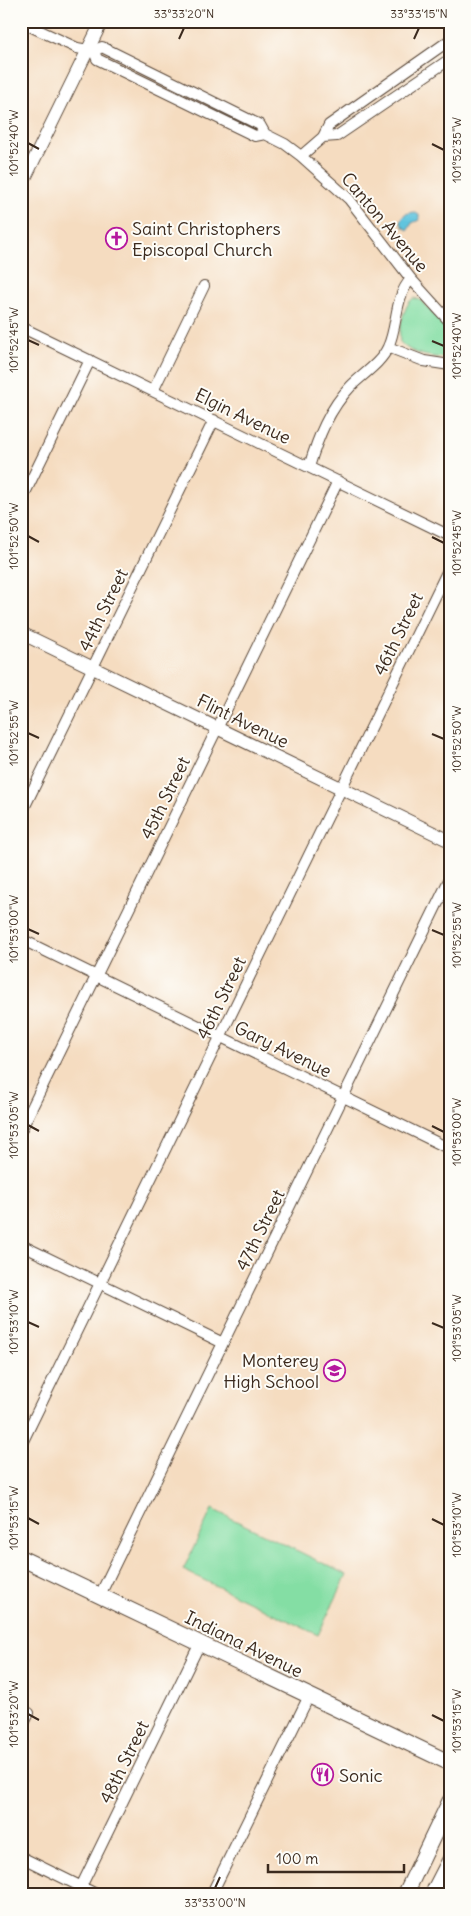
<svg xmlns="http://www.w3.org/2000/svg" width="471" height="1916" font-family="Delius,sans-serif">
  <style>
    .green { fill: #84dea4; stroke: #608461 }
    .water { fill: #60c4de; stroke: #4e777e }
    .lines { fill: none; stroke-linecap: round; stroke-linejoin: round }
    .minor-casing { stroke: #574536; stroke-width: 12 }
    .tertiary-casing { stroke: #574536; stroke-width: 14 }
    .secondary-casing { stroke: #574536; stroke-width: 17 }
    .minor { stroke: #fff; stroke-width: 10 }
    .tertiary { stroke: #fff; stroke-width: 12 }
    .secondary { stroke: #fff; stroke-width: 15 }
    .ticks { fill: none; stroke: #3b2a1e; stroke-width: 2 }
    .labels { text-anchor: middle; dominant-baseline: central; stroke-width: 4; stroke-linejoin: round; paint-order: stroke }
    .street-label { font-size: 18px; fill: #3b2a1e; stroke: #fdfcf7 }
    .poi-label { font-size: 18px; fill: #3b2a1e; stroke: #fdfcf7; text-anchor: start }
    .neatline { fill: none; stroke: #3b2a1e; stroke-width: 2 }
    .ticks-label { font-size: 12px; text-anchor: middle; fill: #3b2a1e }
  </style>
  <rect width="100%" height="100%" fill="#fdfcf7"/>
  <filter id="ink" filterUnits="userSpaceOnUse"><feTurbulence type="fractalNoise" baseFrequency=".02" numOctaves="2"/><feDisplacementMap in="SourceGraphic" scale="10" xChannelSelector="R" yChannelSelector="G"/><feConvolveMatrix kernelMatrix="1 2 1 2 8 2 1 2 1" color-interpolation-filters="sRGB"/></filter>
  <filter id="wash" filterUnits="userSpaceOnUse"><feTurbulence type="fractalNoise" baseFrequency=".0096" numOctaves="4" result="noise"/><feDisplacementMap in="SourceGraphic" scale="20" xChannelSelector="R" yChannelSelector="G"/><feGaussianBlur stdDeviation="1.12" result="paint"/><feColorMatrix in="noise" values="0 0 0 0 0 0 0 0 0 0 0 0 0 0 0 0 0 1.4 0 .05"/><feComposite in="paint" operator="in"/></filter>
  <g filter="url(#wash)">
    <rect width="100%" height="100%" fill="#f5dcc0"/>
    <path class="green" d="M414,298L420,300L450,331V358C434,358 411,355 400,342C398,331 404,303 414,298Z
      M212,1509L347,1575L318,1635L183,1570Z"/>
    <path class="water" d="M414,212L419,215V220L412,223L408,230L403,227L400,221L405,214Z"/>
  </g>
  <g filter="url(#ink)">
    <g class="lines">
      <defs>
        <path id="minor" d="M21,22L77,48L94,51L102,47L260,125L265,134L285,144L301,156L349,199L411,279L450,322
          M94,51L97,59L255,136L265,134
          M323,137L337,136L450,59
          M301,156L323,137L329,125L450,40
          M21,327L450,536
          M388,347L424,361L450,365
          M153,391L204,286
          M309,467C318,437 329,409 351,386C363,374 381,363 388,347C398,326 394,297 411,279
          M21,501L90,360
          M21,814L214,420
          M21,939L450,1149
          M21,1130L338,481
          M21,1245L223,1343
          M21,1445L450,566
          M100,1595L450,878
          M21,1729L29,1713
          M21,1857L98,1895
          M77,1895L200,1643
          M211,1895L309,1696"/>
        <path id="tertiary" d="M21,186L102,21
          M21,633L450,841"/>
        <path id="secondary" d="M21,1558L450,1763
          M405,1895L450,1801
          M432,1895L450,1860"/>
      </defs>
      <use href="#minor" class="minor-casing"/>
      <use href="#tertiary" class="tertiary-casing"/>
      <use href="#secondary" class="secondary-casing"/>
      <use href="#minor" class="minor"/>
      <use href="#tertiary" class="tertiary"/>
      <use href="#secondary" class="secondary"/>
    </g>
  </g>
  <path class="ticks" d="M179,39L184,28M414,39L419,28M28,143L39,149M432,144L444,150M28,340L39,345M432,341L444,346M28,536L39,542M432,537L444,543M28,733L39,738M432,734L444,739M28,929L39,934M432,930L444,935M28,1125L39,1131M432,1126L444,1132M28,1322L39,1327M432,1323L444,1328M28,1518L39,1524M432,1519L444,1525M28,1714L39,1720M432,1715L444,1721M215,1888L220,1877"/>
  <defs>
    <symbol id="church-ring" viewBox="-11 -11 22 22"><circle r="9.5" fill="#fdfcf7" stroke="#b5179e" stroke-width="1.5"/><path d="M-1.2-6h2.4v3.5h3.3v2.4h-3.3V6h-2.4V-.1h-3.3v-2.4h3.3Z" fill="#b5179e"/></symbol>
    <symbol id="school-ring" viewBox="-11 -11 22 22"><circle r="9.5" fill="#fdfcf7" stroke="#b5179e" stroke-width="1.5"/><path d="M0-5L7-2L0 1L-7-2ZM-4 1L0 2.5L4 1V4Q0 6-4 4Z" fill="#b5179e"/></symbol>
    <symbol id="restaurant-ring" viewBox="-11 -11 22 22"><circle r="9.5" fill="#fdfcf7" stroke="#b5179e" stroke-width="1.5"/><path d="M-5-6h1v4h1v-4h1v4h1v-4h1v5L-1.5 .5V6h-2V.5L-5-1ZM5-6V6H3V1.5H1.5Q1.5-4 5-6Z" fill="#b5179e"/></symbol>
  </defs>
  <g fill-rule="evenodd">
    <use href="#church-ring" x="104" y="226" width="25" height="25"/>
    <use href="#school-ring" x="322" y="1358" width="25" height="25"/>
    <use href="#restaurant-ring" x="310" y="1762" width="25" height="25"/>
  </g>
  <g class="labels">
    <g class="street-label">
      <text transform="translate(385 222) rotate(50)">Canton Avenue</text>
      <text transform="translate(243 416) rotate(26)">Elgin Avenue</text>
      <text transform="translate(103 610) rotate(-64)">44th Street</text>
      <text transform="translate(398 634) rotate(-64)">46th Street</text>
      <text transform="translate(243 721) rotate(26)">Flint Avenue</text>
      <text transform="translate(165 798) rotate(-64)">45th Street</text>
      <text transform="translate(221 998) rotate(-64)">46th Street</text>
      <text transform="translate(283 1049) rotate(26)">Gary Avenue</text>
      <text transform="translate(260 1230) rotate(-64)">47th Street</text>
      <text transform="translate(244 1644) rotate(26)">Indiana Avenue</text>
      <text transform="translate(124 1762) rotate(-64)">48th Street</text>
    </g>
    <g class="poi-label">
      <text x="132" y="228">Saint Christophers<tspan x="132" dy="21">Episcopal Church</tspan></text>
      <text x="319" y="1360" text-anchor="end">Monterey<tspan x="319" dy="21">High School</tspan></text>
      <text x="339" y="1775">Sonic</text>
    </g>
  </g>
  <rect width="471" height="1916" fill="none" stroke="#fdfcf7" stroke-width="55"/>
  <path d="M268 1864v8h136v-8" fill="none" stroke="#3b2a1e" stroke-width="2.5"/>
  <text x="276" y="1864" font-size="15" fill="#3b2a1e" stroke="#fdfcf7" stroke-width="4" paint-order="stroke">100 m</text>
  <rect x="28" y="28" width="416" height="1860" class="neatline"/>
  <g class="ticks-label">
    <text x="184" y="18">33°33'20"N</text>
    <text x="419" y="18">33°33'15"N</text>
    <text transform="translate(14 143) rotate(-90)" y="4">101°52'40"W</text>
    <text transform="translate(457 150) rotate(-90)" y="4">101°52'35"W</text>
    <text transform="translate(14 340) rotate(-90)" y="4">101°52'45"W</text>
    <text transform="translate(457 346) rotate(-90)" y="4">101°52'40"W</text>
    <text transform="translate(14 536) rotate(-90)" y="4">101°52'50"W</text>
    <text transform="translate(457 543) rotate(-90)" y="4">101°52'45"W</text>
    <text transform="translate(14 733) rotate(-90)" y="4">101°52'55"W</text>
    <text transform="translate(457 739) rotate(-90)" y="4">101°52'50"W</text>
    <text transform="translate(14 929) rotate(-90)" y="4">101°53'00"W</text>
    <text transform="translate(457 935) rotate(-90)" y="4">101°52'55"W</text>
    <text transform="translate(14 1125) rotate(-90)" y="4">101°53'05"W</text>
    <text transform="translate(457 1132) rotate(-90)" y="4">101°53'00"W</text>
    <text transform="translate(14 1322) rotate(-90)" y="4">101°53'10"W</text>
    <text transform="translate(457 1328) rotate(-90)" y="4">101°53'05"W</text>
    <text transform="translate(14 1518) rotate(-90)" y="4">101°53'15"W</text>
    <text transform="translate(457 1525) rotate(-90)" y="4">101°53'10"W</text>
    <text transform="translate(14 1714) rotate(-90)" y="4">101°53'20"W</text>
    <text transform="translate(457 1721) rotate(-90)" y="4">101°53'15"W</text>
    <text x="215" y="1907">33°33'00"N</text>
  </g>
</svg>
